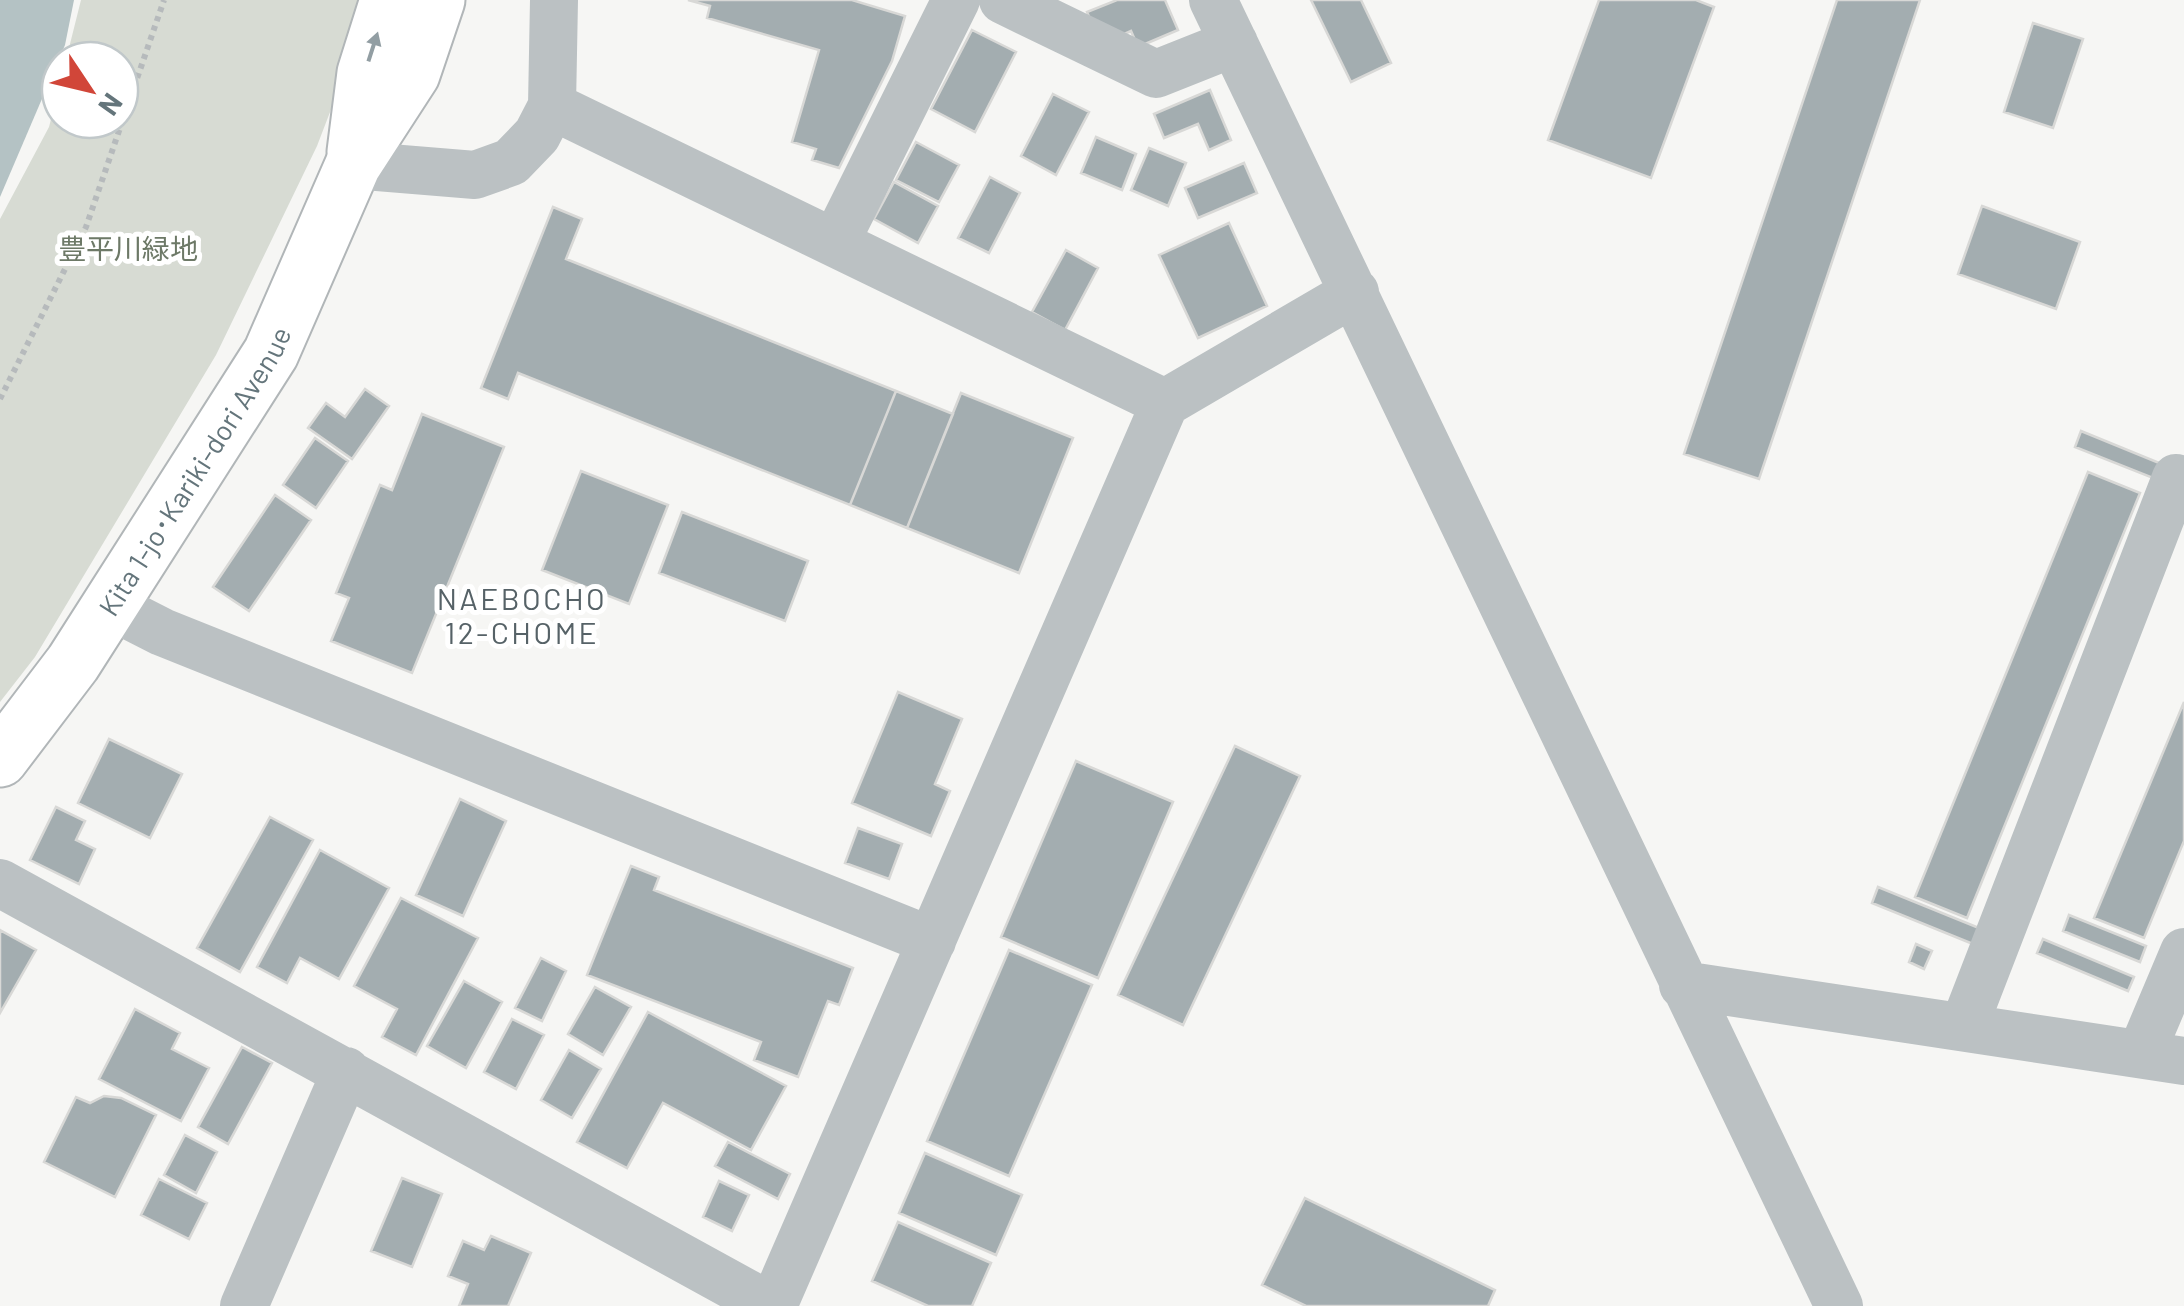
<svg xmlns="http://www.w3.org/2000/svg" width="2184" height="1306" font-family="Barlow,'Noto Sans JP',sans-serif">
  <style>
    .green { fill: #d7dbd3 }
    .water { fill: #b4c2c4 }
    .building { fill: #a3adb0; stroke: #d8d8d6; stroke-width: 2.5 }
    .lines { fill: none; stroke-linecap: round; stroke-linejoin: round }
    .highway-casing { stroke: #b1b6b8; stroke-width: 59 }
    .path { stroke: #b6babc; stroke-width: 6; stroke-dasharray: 5 5; stroke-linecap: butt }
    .minor { stroke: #bbc1c3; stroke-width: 48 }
    .highway { stroke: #fff; stroke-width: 55 }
    .oneway { fill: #929ea3 }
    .labels { text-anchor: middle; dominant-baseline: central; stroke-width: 10; stroke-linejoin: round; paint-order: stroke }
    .park-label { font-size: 28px; fill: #6d7967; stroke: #fff }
    .street-label { font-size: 28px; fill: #64757b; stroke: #fff }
    .neighbourhood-label { font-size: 30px; letter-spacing: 2.5px; fill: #566267; stroke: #fff }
  </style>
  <rect width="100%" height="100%" fill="#f6f6f4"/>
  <path class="green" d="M81,0H373L317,146L216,355L35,657L0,702V219L49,127L60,84V120H120V60H66Z"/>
  <path class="water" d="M0,0H74L65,45L0,197Z"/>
  <path class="building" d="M688,0H852L905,16L892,61L839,168L812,160L816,149L792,142L819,50L707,18L710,6Z
    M1117,0H1165L1178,30L1138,47L1131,31L1113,39L1096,32L1087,12Z
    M1311,0H1361L1391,63L1351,82Z
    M1599,0H1696L1714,7L1651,178L1548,140Z
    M1837,0H1920L1759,479L1684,454Z
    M2033,23L2083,39L2053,128L2004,112Z
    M972,30L1016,52L975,132L931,109Z
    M1210,90L1231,140L1209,150L1198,124L1164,138L1154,114Z
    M1053,94L1089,112L1056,175L1021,156Z
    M1096,137L1136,154L1122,190L1081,173Z
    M916,142L959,165L939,202L896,180Z
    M1149,148L1186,163L1168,206L1131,190Z
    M1244,163L1257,193L1198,218L1185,188Z
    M990,177L1020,193L989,253L958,238Z
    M894,182L938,206L918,243L874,219Z
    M1982,206L2080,242L2056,309L1958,274Z
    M553,207L582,219L566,259L896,391L850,505L518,373L508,399L481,388Z
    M1229,223L1267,306L1198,338L1159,255Z
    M1066,250L1098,268L1065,330L1032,312Z
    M365,389L389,406L352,459L308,428L326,403L345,417Z
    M896,391L953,414L907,528L850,505Z
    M961,393L1073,438L1019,573L907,528Z
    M422,414L504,447L412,673L331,641L349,598L336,593L380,485L392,490Z
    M2081,431L2169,467L2163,482L2075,447Z
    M315,438L348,461L316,508L283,485Z
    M581,471L668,505L629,604L542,570Z
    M2088,472L2140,493L1967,918L1915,897Z
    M275,495L311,520L249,611L213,587Z
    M682,512L808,561L785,621L659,573Z
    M898,692L962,719L935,784L950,791L931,836L852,803Z
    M2184,702V841L2144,938L2094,918Z
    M109,739L182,774L150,838L78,803Z
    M1235,746L1300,776L1183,1025L1118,995Z
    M1076,761L1173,802L1098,978L1001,937Z
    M460,799L506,821L463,916L416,895Z
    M56,807L85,821L76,840L95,849L79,884L30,860Z
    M270,817L313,840L240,972L197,948Z
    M858,828L902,844L889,879L845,863Z
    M320,850L389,888L339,979L300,958L287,983L257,967Z
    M631,866L659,877L654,890L853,968L839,1005L828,1001L798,1077L754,1060L761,1042L587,975Z
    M1878,887L1979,928L1973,944L1872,903Z
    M401,898L478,938L416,1055L382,1037L397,1009L354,986Z
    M2069,915L2146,946L2140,962L2063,931Z
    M0,930L36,950L0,1013Z
    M2043,939L2134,977L2128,991L2037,953Z
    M1916,944L1932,951L1924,969L1909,962Z
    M1009,950L1092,985L1009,1176L927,1141Z
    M541,958L566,971L542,1021L515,1008Z
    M464,981L502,1002L466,1068L427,1046Z
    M595,987L631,1007L603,1055L568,1034Z
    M135,1009L180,1033L172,1049L209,1068L181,1121L99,1079Z
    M648,1012L786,1086L751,1150L663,1103L627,1168L577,1142Z
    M512,1019L544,1035L516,1089L484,1072Z
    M242,1047L272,1063L228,1144L198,1127Z
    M569,1050L601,1069L572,1118L541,1100Z
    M104,1096L121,1098L156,1115L115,1197L44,1162L76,1097L90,1103Z
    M185,1135L217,1152L196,1193L164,1175Z
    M728,1142L790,1174L778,1199L715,1166Z
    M925,1153L1022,1195L996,1255L899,1213Z
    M402,1178L442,1194L412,1267L371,1251Z
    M159,1179L207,1203L189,1239L141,1215Z
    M719,1181L749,1195L732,1231L703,1217Z
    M1305,1198L1495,1290L1488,1306H1306L1262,1285Z
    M898,1222L991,1263L972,1306H928L872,1281Z
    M491,1236L531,1253L508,1306H459L468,1284L448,1276L463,1241L484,1250Z"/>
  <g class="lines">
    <defs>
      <g id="highway">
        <path d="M355,152L365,73L388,0"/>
        <path id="s1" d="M0,759L73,663L271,353L353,165L412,74L437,0"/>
      </g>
    </defs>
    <use href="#highway" class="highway-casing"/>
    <path class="path" d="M0,399L86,227L164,0"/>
    <path class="minor" d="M1003,0L1156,74L1234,43
      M1213,0L1839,1306
      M552,106L1165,403
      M353,165L475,175L511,162L537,135L552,106L554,0
      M835,243L956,0
      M111,606L162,632L932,941
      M0,883L770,1306
      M1683,985L2184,1061
      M1964,1026L2176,478L2184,481
      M2141,1054L2184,952
      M244,1306L346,1071
      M773,1306L1165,403L1355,292"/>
    <use href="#highway" class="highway"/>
  </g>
  <defs><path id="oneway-solid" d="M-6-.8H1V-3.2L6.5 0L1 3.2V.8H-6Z" transform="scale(2.5)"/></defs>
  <use class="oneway" href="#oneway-solid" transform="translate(373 47) rotate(-72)"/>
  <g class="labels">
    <g class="park-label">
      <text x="128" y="248">豊平川緑地</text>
    </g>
    <g class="street-label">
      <text stroke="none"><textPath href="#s1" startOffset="348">Kita 1-jo･Kariki-dori Avenue</textPath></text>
    </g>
    <g class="neighbourhood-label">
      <text x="522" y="598">NAEBOCHO<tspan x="522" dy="34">12-CHOME</tspan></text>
    </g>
  </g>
  <g transform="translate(90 90) rotate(125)"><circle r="48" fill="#ffffff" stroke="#c1c8ca" stroke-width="2.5"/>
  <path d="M0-8L18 38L0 25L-18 38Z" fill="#d14639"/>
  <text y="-15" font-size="28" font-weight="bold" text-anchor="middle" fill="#64757b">N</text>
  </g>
</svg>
